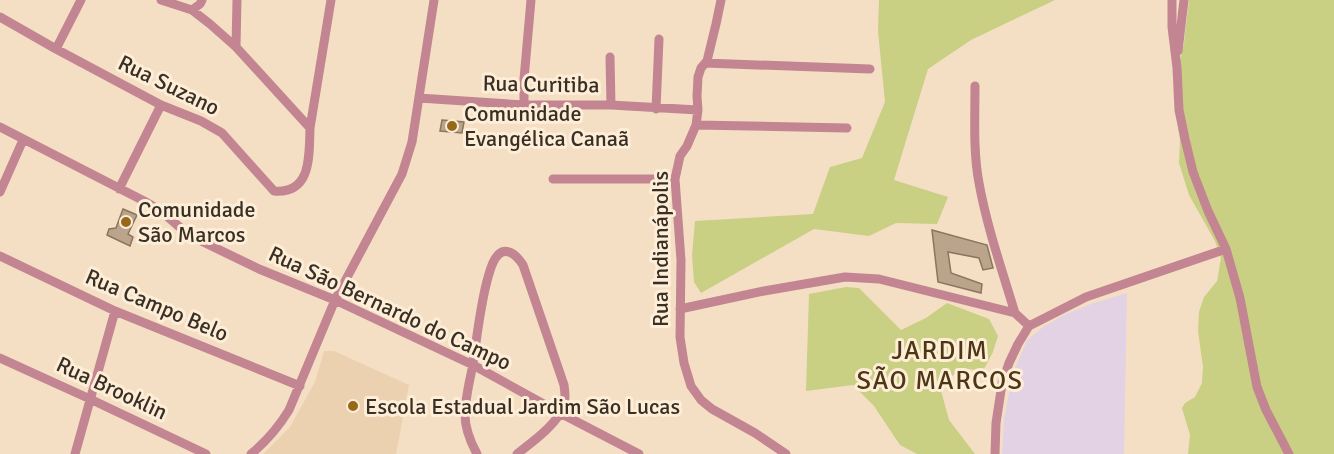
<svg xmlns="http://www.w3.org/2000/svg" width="1334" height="454" font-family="Signika,sans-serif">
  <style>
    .industrial { fill: #e3d2e4 }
    .built { fill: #ebd1b0 }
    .green { fill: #c9cf83 }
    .building { fill: #bba48c; stroke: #8a755e; stroke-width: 1.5 }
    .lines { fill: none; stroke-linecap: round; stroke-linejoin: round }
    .minor { stroke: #c38592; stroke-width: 9 }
    .poi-dot { fill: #976818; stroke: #feedd7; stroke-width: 2 }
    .labels { text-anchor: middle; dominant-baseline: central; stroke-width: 6; stroke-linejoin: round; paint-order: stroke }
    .street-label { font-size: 22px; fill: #382f25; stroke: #feedd7 }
    .poi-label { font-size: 22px; fill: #382f25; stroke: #feedd7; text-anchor: start }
    .quarter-label { font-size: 26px; letter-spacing: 1.5px; fill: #4d3613; stroke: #feedd7 }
  </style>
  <rect width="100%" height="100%" fill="#f4dfc4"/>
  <path class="industrial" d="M1127,293L1124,454H1002L1004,419L1013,373L1027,340L1043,327L1064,315L1091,304Z"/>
  <path class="built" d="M324,351H334L409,385L396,454H263L290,427L315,382Z"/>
  <path class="green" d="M879,0H1055L971,40L928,69L894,180L948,197L937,224L896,223L869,236L814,229L701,293L694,282L692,255L695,221L813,214L830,167L862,158L885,102L878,31Z
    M1189,0H1334V454H1188L1190,435L1182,408L1185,403L1195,397L1202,383L1203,367L1198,331L1199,312L1204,297L1217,281L1221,258L1215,241L1189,195L1179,163L1180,140L1175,104L1177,74L1184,43Z
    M846,287L859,288L901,330L926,318L947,303L989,319L998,336L993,352L983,371L961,368L940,387L949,420L975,454H917L900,445L874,406L853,385L806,391L809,294Z"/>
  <path class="building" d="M442,120L464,122L462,133L440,131Z
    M123,209L137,215L128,234L133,237L130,246L107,235L109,229L116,228Z
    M932,230L987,245L993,268L983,270L979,258L948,252L951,273L982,284L981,293L938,282Z"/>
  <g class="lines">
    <path class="minor" d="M161,0L192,10L210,24L236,47L310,128
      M721,0L716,24L707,61L701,68L698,77L697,96L698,110L696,125L687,146L680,156L675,179L681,260L680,337L684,363L691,386L701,400L712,409L755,433L786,454
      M1172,0V27L1177,68L1179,110L1185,139L1193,172L1208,211L1226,249L1240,298L1257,387L1266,410L1289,454
      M192,10L200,4L202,0
      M0,17L56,49L161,105L201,121L222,133L274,191C312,194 309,155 310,128L331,0
      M236,47L237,0
      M56,49L81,0
      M1178,51L1184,0
      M610,57L611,105
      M705,63L870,69
      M975,86C975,118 973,151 979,183C987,227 1002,270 1015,313
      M419,98L524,105H611L698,110
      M524,105V79L531,0
      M656,109L659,39
      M696,125L847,128
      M0,127L144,201L161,211L183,230L195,238L259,269L335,300L473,365L560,413L639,454
      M553,179H675
      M119,189L161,105
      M0,192L23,140
      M0,256L115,311L300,386
      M680,309L764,291L845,277L879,279L1015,313L1029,326
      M0,358L90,399L206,454
      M75,454L115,311
      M251,454C268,440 278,428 289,410L335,300L402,174L412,142L434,0
      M477,454C470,441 465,429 465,415C465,398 470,380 473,364C477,336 480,308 487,281C489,274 491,265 495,259C504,244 516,254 523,265L564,385C565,392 566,399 564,405C558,424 532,442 517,454
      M995,454L996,423L1002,384L1009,363L1018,344L1029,326L1086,297L1226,249"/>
  </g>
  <g class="poi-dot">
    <circle cx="452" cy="126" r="6"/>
    <circle cx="126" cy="222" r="6"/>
    <circle cx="353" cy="406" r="6"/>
  </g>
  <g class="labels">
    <g class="street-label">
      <text transform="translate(541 84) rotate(1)">Rua Curitiba</text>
      <text transform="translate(169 85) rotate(26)">Rua Suzano</text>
      <text transform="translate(660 249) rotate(-90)">Rua Indianápolis</text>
      <text transform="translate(157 305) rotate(23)">Rua Campo Belo</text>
      <text transform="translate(390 308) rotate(25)">Rua São Bernardo do Campo</text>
      <text transform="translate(112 388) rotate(25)">Rua Brooklin</text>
    </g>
    <g class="poi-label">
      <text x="464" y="113">Comunidade<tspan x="464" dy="25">Evangélica Canaã</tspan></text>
      <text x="138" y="209">Comunidade<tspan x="138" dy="25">São Marcos</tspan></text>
      <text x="365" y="406">Escola Estadual Jardim São Lucas</text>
    </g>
    <g class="quarter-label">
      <text x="940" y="351">JARDIM<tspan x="940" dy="30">SÃO MARCOS</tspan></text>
    </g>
  </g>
</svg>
